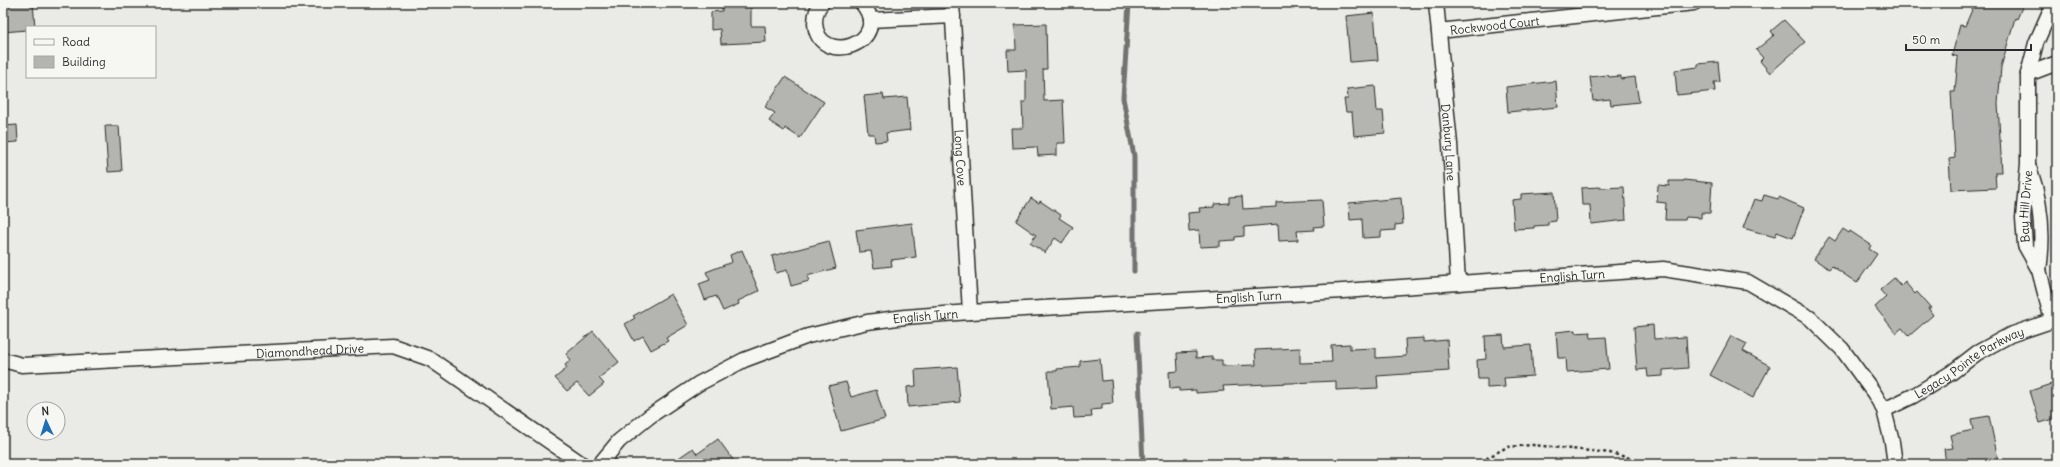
<svg xmlns="http://www.w3.org/2000/svg" width="2060" height="467" font-family="Delius,sans-serif">
  <style>
    .lines { fill: none; stroke-linecap: round; stroke-linejoin: round }
    .stream { stroke: #727270; stroke-width: 5 }
    .building { fill: #b4b4b1; stroke: #2b2b2b }
    .minor-casing { stroke: #2b2b2b; stroke-width: 17 }
    .path { stroke: #2b2b2b; stroke-width: 2.5; stroke-dasharray: 3 3; stroke-linecap: butt }
    .minor { stroke: #f6f6f2; stroke-width: 14 }
    .labels { text-anchor: middle; dominant-baseline: central; stroke-width: 3; stroke-linejoin: round; paint-order: stroke }
    .street-label { font-size: 12px; fill: #2b2b2b; stroke: #f6f6f2 }
  </style>
  <rect width="100%" height="100%" fill="#eaeae6"/>
  <filter id="ink" filterUnits="userSpaceOnUse"><feTurbulence type="fractalNoise" baseFrequency=".025" numOctaves="2"/><feDisplacementMap in="SourceGraphic" scale="8" xChannelSelector="R" yChannelSelector="G"/><feConvolveMatrix kernelMatrix="1 2 1 2 8 2 1 2 1" color-interpolation-filters="sRGB"/></filter>
  <g filter="url(#ink)">
    <g class="lines">
      <path class="stream" d="M1129,3L1123,98L1134,156V271
        M1137,333L1143,464"/>
    </g>
    <path class="building" d="M3,3H33L35,27H27V30L3,32Z
      M722,3H751V26H765L766,42L721,44L720,29L711,30V12L722,11Z
      M1975,3H2024L2017,19L2015,18L2001,67L1998,104L2002,172H1995L1996,188L1951,190L1949,159L1955,158L1951,92H1955L1958,57L1952,55L1960,25L1965,26Z
      M1374,13L1378,60L1350,62L1346,16Z
      M1784,20L1805,42L1770,73L1760,61L1763,58L1756,50L1774,35L1771,31Z
      M1046,24L1047,69H1043L1044,101L1063,100L1065,143H1057V155L1038,156L1037,147L1012,148L1011,128H1023L1022,102H1026V70L1008,71L1007,50H1016L1015,25Z
      M1718,62L1720,82H1714L1715,91L1677,95L1675,70L1698,67V64Z
      M1608,75L1609,77L1621,76V79L1635,77L1639,102L1611,105L1610,99L1593,101L1590,77Z
      M785,77L824,102L800,138L785,128L784,131L769,121L775,113L765,107Z
      M1556,81L1558,107L1508,112L1506,87Z
      M1375,86L1377,111H1383L1385,133L1354,136L1352,112H1346L1344,99H1348L1347,89Z
      M883,94L884,99L907,97L910,130L886,133L887,141L875,142L874,134H868L864,96Z
      M17,125L18,142L3,143V126Z
      M105,126H119L122,171L108,172Z
      M1684,180L1712,183L1710,213H1701V218L1686,217L1685,220H1665L1666,203L1657,202L1658,185L1669,186V181H1684Z
      M1600,187V188L1624,187L1626,220L1591,224L1590,205H1582L1581,188Z
      M1554,192L1556,221L1548,222V225L1534,226V228L1514,229L1512,200L1521,199V194Z
      M1764,195L1778,199L1779,197L1804,208L1793,238L1777,232L1775,237L1743,228L1754,199L1762,201Z
      M1242,196L1243,209L1276,207V202L1322,200L1324,226L1314,227L1315,230L1297,231L1298,240L1279,241L1278,224L1244,227V236L1235,237V240L1220,241V246L1200,247L1199,230L1189,231L1188,213L1200,212L1199,208L1214,207V204L1229,203V197Z
      M1031,198L1039,203L1040,201L1061,215L1059,218L1073,227L1062,243L1055,238L1045,253L1030,243L1036,235L1016,221Z
      M1401,198L1403,224L1395,225V230L1381,231V237L1363,238L1362,219L1350,220L1349,203Z
      M912,223L916,257L891,260L892,266L874,268L871,251L859,252L856,230Z
      M1843,229L1849,233L1850,231L1871,245L1869,249L1877,254L1857,283L1832,266L1829,269L1814,259L1829,237L1835,241Z
      M829,241L836,268L807,276L809,281L791,286L787,270L776,273L772,256Z
      M742,250L759,291L738,301L739,304L723,311L716,296L705,300L699,284L710,280L706,272L732,262L730,255Z
      M1894,278L1901,286L1905,282L1915,294L1917,292L1931,308H1928L1933,315L1909,336L1902,328L1896,333L1875,307L1886,297L1880,290Z
      M671,294L688,325L666,338L668,341L651,350L643,336L634,341L625,324L635,318L633,316Z
      M1653,325L1654,339L1686,337L1688,368L1663,370V376L1648,377L1647,369L1637,370L1634,327Z
      M1575,330V333L1590,332L1591,338L1606,337L1609,369L1567,372L1566,358H1558L1556,332Z
      M593,331L619,362L599,378L604,384L589,396L577,383L567,391L555,378L567,368L565,365L571,360L566,354Z
      M1503,335L1504,347L1531,345L1533,376L1504,378L1505,387L1487,388V379H1478L1477,360L1486,359L1485,336Z
      M1731,336L1747,344L1743,351L1770,366L1753,398L1710,375Z
      M1424,338V342L1447,340L1449,371L1377,376L1378,388L1336,390V381L1223,386L1224,391L1196,393V390L1179,391V388L1170,389L1169,372L1178,371L1177,353L1196,352V358L1212,357V360H1222V366L1256,365L1255,350L1300,348V363L1332,362L1331,345L1350,344V349L1376,348V358L1406,356L1405,339Z
      M1100,359L1102,381L1111,380L1113,403L1102,404V409L1091,410L1092,417L1074,418L1073,407L1051,409L1048,371H1057V369L1080,367V361Z
      M957,367L960,402L908,407L907,387L916,386L915,370Z
      M846,382L851,397L876,390L885,419L841,431L828,386Z
      M2057,382V418L2040,423L2030,391Z
      M1989,416L1999,464H1946L1944,449L1953,448L1950,435L1973,430L1971,419Z
      M718,439L736,464H670L693,448L697,454Z"/>
    <g class="lines">
      <defs>
        <g id="minor">
          <path d="M822,3C817,8 815,16 815,23C818,69 895,43 862,3"/>
          <path id="s1" d="M952,3L970,312"/>
          <path id="s2" d="M1436,3L1450,144L1458,283"/>
          <path d="M870,20L953,16"/>
          <path id="s3" d="M1439,31L1694,3"/>
          <path d="M2028,74L2057,63"/>
          <path d="M2030,170C2041,202 2044,237 2039,270"/>
          <path id="s4" d="M2052,320L2039,270L2025,245L2023,218L2028,164V74L2036,43L2051,9L2056,3"/>
          <path id="s5" d="M3,360L22,365L393,346L430,359L582,464"/>
          <path id="s6" d="M1884,410L1913,396L1951,373L1977,353L2010,335L2057,319"/>
          <path id="s7" d="M600,464L619,441L650,416L698,384L744,360L808,336L867,322L905,317L970,312L1343,291L1663,269L1748,282L1810,318L1842,349L1874,393L1884,410L1892,442L1895,464"/>
        </g>
      </defs>
      <use href="#minor" class="minor-casing"/>
      <path class="path" d="M1476,464L1507,447L1533,445L1610,453L1654,464"/>
      <use href="#minor" class="minor"/>
    </g>
  </g>
  <g class="labels">
    <g class="street-label">
      <text stroke="none"><textPath href="#s3" startOffset="56">Rockwood Court</textPath></text>
      <text stroke="none"><textPath href="#s2" startOffset="140">Danbury Lane</textPath></text>
      <text stroke="none"><textPath href="#s1" startOffset="155">Long Cove</textPath></text>
      <text stroke="none"><textPath href="#s4" startOffset="119">Bay Hill Drive</textPath></text>
      <text stroke="none"><textPath href="#s7" startOffset="1015">English Turn</textPath></text>
      <text stroke="none"><textPath href="#s7" startOffset="691">English Turn</textPath></text>
      <text stroke="none"><textPath href="#s7" startOffset="367">English Turn</textPath></text>
      <text stroke="none"><textPath href="#s5" startOffset="308">Diamondhead Drive</textPath></text>
      <text stroke="none"><textPath href="#s6" startOffset="98">Legacy Pointe Parkway</textPath></text>
    </g>
  </g>
  <rect width="2060" height="467" fill="none" stroke="#f6f6f2" stroke-width="16"/>
  <rect x="8" y="8" width="2044" height="451" fill="none" stroke="#2b2b2b" stroke-width="1.5" filter="url(#ink)"/>
  <rect x="26" y="26" width="130" height="52" fill="#f6f6f2" stroke="#a5a5a2"/>
  <rect x="34" y="39" width="20" height="6" fill="#f6f6f2" stroke="#a5a5a2"/>
  <text x="62" y="46" font-size="12" fill="#2b2b2b">Road</text>
  <rect x="34" y="56" width="20" height="12" fill="#b4b4b1" stroke="#a5a5a2"/>
  <text x="62" y="66" font-size="12" fill="#2b2b2b">Building</text>
  <g transform="translate(46 421) rotate(356)"><circle r="19" fill="#f6f6f2" stroke="#a5a5a2"/>
  <path d="M0-3L7 15L0 10L-7 15Z" fill="#1f6fb2"/>
  <text y="-6" font-size="11" font-weight="bold" text-anchor="middle" fill="#2b2b2b">N</text>
  </g>
  <path d="M1906 44v6h125v-6" fill="none" stroke="#2b2b2b" stroke-width="2"/>
  <text x="1912" y="44" font-size="12" fill="#2b2b2b" stroke="#f6f6f2" stroke-width="3" paint-order="stroke">50 m</text>
</svg>
